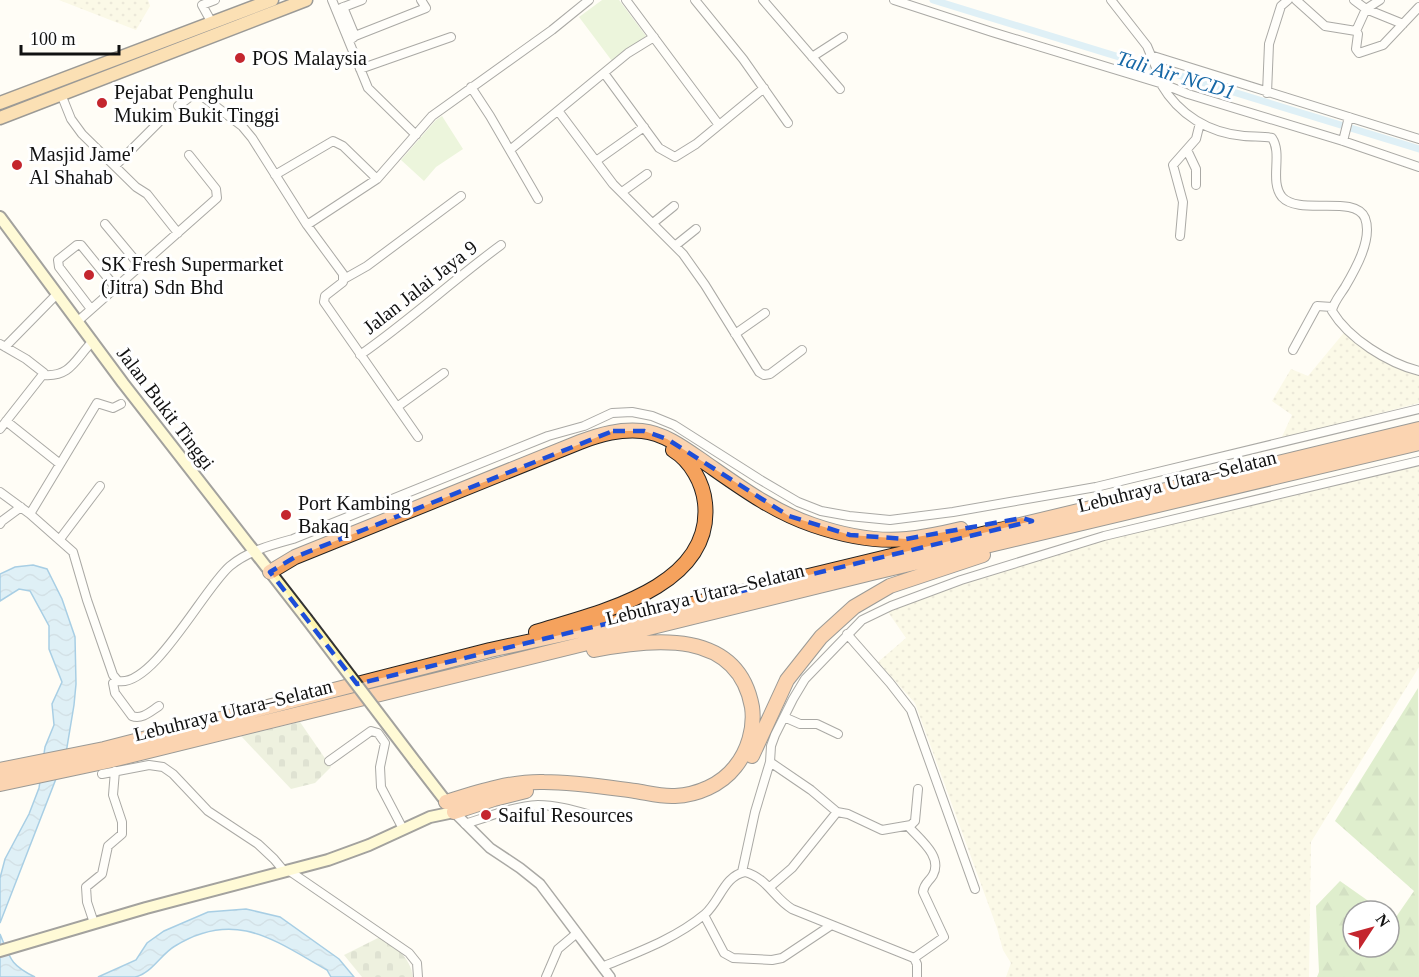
<svg xmlns="http://www.w3.org/2000/svg" width="1419" height="977" font-family="Georgia,serif">
  <style>
    .farmland { fill: url(#farmland-dots) }
    .forest { fill: url(#forest-firs) }
    .cemetery { fill: url(#cemetery-stones) }
    .park { fill: #d5ebbd }
    .water { fill: url(#water-waves); stroke: #3f96cf; stroke-width: 1.5 }
    .lines { fill: none; stroke-linecap: round; stroke-linejoin: round }
    .canal { stroke: #b9e0f7; stroke-width: 7 }
    .minor-casing { stroke: #444; stroke-width: 10 }
    .tertiary-casing { stroke: #444; stroke-width: 12 }
    .secondary-casing { stroke: #333; stroke-width: 14 }
    .trunk-casing { stroke: #222; stroke-width: 15 }
    .motorway-casing { stroke: #222; stroke-width: 16 }
    .minor { stroke: #fff; stroke-width: 8 }
    .tertiary { stroke: #fff; stroke-width: 9 }
    .secondary { stroke: #fff6b0; stroke-width: 10 }
    .trunk { stroke: #f7bc64; stroke-width: 12 }
    .motorway { stroke: #f5a25d; stroke-width: 14 }
    .secondary-bridge-casing { stroke: #333; stroke-width: 14; stroke-linecap: butt }
    .secondary-bridge { stroke: #fff6b0; stroke-width: 10 }
    .marked { fill: none; stroke: #1d4ed8; stroke-width: 4.5; stroke-dasharray: 12 8; stroke-linejoin: round }
    .poi-dot { fill: #c4262e; stroke: #fff; stroke-width: 2 }
    .labels { text-anchor: middle; dominant-baseline: central; stroke-width: 6; stroke-linejoin: round; paint-order: stroke }
    .poi-label { font-size: 20px; fill: #111; stroke: #fff; text-anchor: start }
    .street-label { font-size: 20px; fill: #111; stroke: #fff }
    .water-label { font-size: 21px; font-style: italic; fill: #1768a6; stroke: #fff }
  </style>
  <defs>
    <pattern id="farmland-dots" width="8" height="8" patternUnits="userSpaceOnUse" patternTransform="scale(1.5)"><rect width="8" height="8" fill="#f6f3d4"/><path d="M2 2h.1M6 6h.1" fill="none" stroke="#d2cfb5" stroke-width="1.8" stroke-linecap="round"/></pattern>
    <pattern id="forest-firs" width="22" height="20" patternUnits="userSpaceOnUse" patternTransform="scale(1.5)"><rect width="22" height="20" fill="#b9dc9c"/><path d="M5 1l3.5 6h-7zM16 11l3.5 6h-7z" fill="#9ebc85"/></pattern>
    <pattern id="cemetery-stones" width="16" height="16" patternUnits="userSpaceOnUse" patternTransform="scale(1.5)"><rect width="16" height="16" fill="#d9e3c4"/><path d="M2 7V4a2 2 0 0 1 4 0v3zM10 15v-3a2 2 0 0 1 4 0v3z" fill="#b9c2a7"/></pattern>
    <pattern id="water-waves" width="16" height="10" patternUnits="userSpaceOnUse" patternTransform="scale(1.5)"><rect width="16" height="10" fill="#b9e0f7"/><path d="M0 5q4-4 8 0t8 0" fill="none" stroke="#9ebfd3"/></pattern>
  </defs>
  <rect width="100%" height="100%" fill="#fffdf5"/>
  <path class="farmland" d="M59,0H148L150,6L136,30Z
    M1347,329L1394,365L1419,373V403L1281,439L1292,415L1272,401L1291,369L1308,376Z
    M1419,466V667L1311,842L1309,977H1006L1011,963L1003,950L997,928L915,703L878,662L906,638L888,612L933,591L1097,541Z"/>
  <path class="forest" d="M1418,688L1419,977H1317L1319,972L1316,906L1340,881L1367,900L1386,911H1353V947H1389V913L1396,917L1414,891L1335,821Z"/>
  <path class="cemetery" d="M300,722L331,767L315,783L291,789L241,736Z
    M380,937C396,948 410,956 413,977H362L344,955Z"/>
  <path class="park" d="M602,0H619L646,36L612,61L579,17Z
    M442,116L463,149L436,167L424,181L401,160L436,120Z"/>
  <path class="water" d="M33,565L47,569L62,599L75,637L76,684L74,705L66,753L0,923V878L5,859L29,814L39,788L45,747L54,725L52,704L62,682L49,649V626L30,591L19,589L0,601V574L15,567Z
    M246,909L280,917L339,959L354,977H331L327,970C274,940 235,909 175,946C161,954 151,974 135,977C124,977 110,977 98,977L136,960L147,943L164,931L208,912Z
    M0,934C10,958 10,965 35,977H0Z"/>
  <g class="lines">
    <path class="canal" d="M933,0L1419,149"/>
    <defs>
      <path id="minor" d="M332,0L368,88L416,135
        M626,0L719,125
        M695,0L743,59L788,123
        M763,0L840,89
        M894,0L992,32L1163,84L1188,94L1343,141L1419,167
        M1111,0L1147,46L1163,84
        M1296,0L1325,26L1356,31L1358,34L1356,49L1359,53L1383,45L1419,7
        M1354,0L1366,9L1403,24
        M343,7L355,36L353,38
        M341,8L362,0
        M212,23L202,5L215,0
        M1356,31L1366,9L1380,0
        M355,36L426,8L421,0
        M1150,55L1419,139
        M812,57L843,37
        M360,69L451,37
        M604,73L659,148L675,157L696,144L764,88
        M1161,84C1179,115 1209,133 1244,136C1254,137 1263,136 1272,138C1283,154 1269,181 1282,197C1299,216 1355,194 1365,218C1373,239 1355,270 1345,287C1340,295 1333,303 1332,311C1349,339 1388,363 1419,371
        M471,87L490,116L538,199
        M1267,93L1269,44L1281,6L1288,0
        M61,94L71,119L82,134L136,187L147,194L178,233
        M178,106L191,96H202L242,126L252,138L307,225L343,274V282L325,296L324,302L418,437
        M559,112L613,184L683,254L705,285L759,372L764,375L770,374L802,350
        M1343,141L1349,117
        M510,150L628,53L654,37
        M1187,150L1196,169V185
        M596,161L644,127
        M115,166L159,122
        M275,175L333,141L343,146L377,179
        M622,192L647,174
        M653,223L674,206
        M105,224L140,266
        M307,225L377,179L432,116L552,30L589,0
        M1180,236L1183,202L1173,165L1196,139L1200,123
        M676,245L696,229
        M344,279L367,266L461,196
        M91,309L59,267L58,260L77,245H81L116,288
        M78,321L217,198L216,189L189,155
        M735,334L765,313
        M0,344L26,359L44,373L0,429
        M5,347L57,294
        M1293,350L1317,306L1332,307
        M360,355C409,321 453,280 501,245
        M44,375C71,377 75,359 93,341
        M397,407L444,373
        M6,421L60,464
        M0,492L30,514L73,552L87,600L113,675L118,681C153,688 204,588 230,566C248,551 271,545 293,539L548,436L584,426L612,413L632,412L652,416L674,425L759,479L798,502L821,511L849,516L890,520L953,512L1096,487L1419,409
        M30,514L97,403L113,408L121,404
        M0,524L2,521L21,507
        M60,539L100,486
        M847,634L890,683L911,710L975,889
        M116,680L113,683L115,693L132,716C142,720 151,711 159,706
        M784,717L800,724H817L838,734
        M329,761L371,731L378,733L385,743L380,767L381,787L403,829
        M770,762L811,790L837,812
        M102,774L149,765L163,767L173,774L208,811L258,844L274,859L284,871
        M465,824C488,817 514,806 538,805C557,805 576,811 594,816
        M908,826C919,839 943,856 933,875C929,882 924,883 923,892L944,937L914,958
        M288,870L409,953L417,963L418,977
        M742,872L755,812L770,762L771,746L775,735L793,699L805,679L862,620L891,606L961,580L1104,536L1419,461
        M770,887L792,868L837,812L848,814L882,830L911,825L915,821L918,789
        M704,915L724,953L733,958L772,960L782,958L830,926
        M94,923L87,902L86,887L102,874L108,846L122,834V822L113,795L115,771
        M914,958L917,964V977
        M602,967C638,952 675,939 705,914C720,901 724,876 745,872C767,878 774,898 792,909L914,958
        M546,977L558,949L577,933"/>
      <path id="tertiary" d="M454,812L490,848L520,868L540,884L610,977"/>
      <path id="secondary" d="M0,217L123,383L306,618
        M0,951L146,908L328,860L369,845L430,817L454,812L417,764"/>
      <path id="trunk" d="M0,103L272,0
        M0,118L306,0"/>
      <path id="motorway" d="M270,572L295,557L580,442C601,434 620,429 642,431C665,433 688,451 707,464C740,487 774,512 813,525C842,535 877,542 907,539C925,537 944,533 961,529
        M536,632C597,613 714,588 705,503C703,483 691,461 673,450
        M752,756L787,680L821,637L854,607L890,586L983,555
        M0,770L104,749L490,650L605,625L1419,429
        M0,784L108,761L876,572L1419,443
        M446,802C478,792 511,781 544,782C574,782 605,787 635,791C648,793 662,797 675,796C697,795 721,785 735,767C748,751 755,728 752,707C738,629 653,638 594,650
        M454,812L494,799L526,791"/>
    </defs>
    <use href="#minor" class="minor-casing"/>
    <use href="#tertiary" class="tertiary-casing"/>
    <use href="#secondary" class="secondary-casing"/>
    <use href="#trunk" class="trunk-casing"/>
    <use href="#motorway" class="motorway-casing"/>
    <use href="#minor" class="minor"/>
    <use href="#tertiary" class="tertiary"/>
    <use href="#secondary" class="secondary"/>
    <use href="#trunk" class="trunk"/>
    <use href="#motorway" class="motorway"/>
    <defs>
      <path id="secondary-bridge" d="M306,618L417,764"/>
    </defs>
    <use href="#secondary-bridge" class="secondary-bridge-casing"/>
    <use href="#secondary-bridge" class="secondary-bridge"/>
  </g>
  <path d="M0 0H1419V977H0ZM613,431H644L667,439L789,516L850,535L906,539L1022,518L1032,521L357,684L270,572L295,557Z" fill="#fffdf5" fill-opacity=".55" fill-rule="evenodd"/>
  <path class="marked" d="M613,431H644L667,439L789,516L850,535L906,539L1022,518L1032,521L357,684L270,572L295,557Z"/>
  <g class="poi-dot">
    <circle cx="240" cy="58" r="6"/>
    <circle cx="102" cy="103" r="6"/>
    <circle cx="17" cy="165" r="6"/>
    <circle cx="89" cy="275" r="6"/>
    <circle cx="286" cy="515" r="6"/>
    <circle cx="486" cy="815" r="6"/>
  </g>
  <g class="labels">
    <g class="poi-label">
      <text x="252" y="58">POS Malaysia</text>
      <text x="114" y="92">Pejabat Penghulu<tspan x="114" dy="23">Mukim Bukit Tinggi</tspan></text>
      <text x="29" y="154">Masjid Jame'<tspan x="29" dy="23">Al Shahab</tspan></text>
      <text x="101" y="264">SK Fresh Supermarket<tspan x="101" dy="23">(Jitra) Sdn Bhd</tspan></text>
      <text x="298" y="503">Port Kambing<tspan x="298" dy="23">Bakaq</tspan></text>
      <text x="498" y="815">Saiful Resources</text>
    </g>
    <g class="street-label">
      <text transform="translate(420 287) rotate(-38)">Jalan Jalai Jaya 9</text>
      <text transform="translate(166 408) rotate(53)">Jalan Bukit Tinggi</text>
      <text transform="translate(1177 481) rotate(-14)">Lebuhraya Utara–Selatan</text>
      <text transform="translate(705 594) rotate(-14)">Lebuhraya Utara–Selatan</text>
      <text transform="translate(233 710) rotate(-14)">Lebuhraya Utara–Selatan</text>
    </g>
    <g class="water-label">
      <text transform="translate(1176 75) rotate(17)">Tali Air NCD1</text>
    </g>
  </g>
  <g transform="translate(1371 929) rotate(54)"><circle r="28" fill="#ffffff" stroke="#a0a0a0" stroke-width="1.5"/>
  <path d="M0-4.5L10 22L0 15L-10 22Z" fill="#c4262e"/>
  <text y="-9" font-size="16" font-weight="bold" text-anchor="middle" fill="#111111">N</text>
  </g>
  <path d="M21 45v9h98v-9" fill="none" stroke="#111111" stroke-width="3"/>
  <text x="30" y="45" font-size="18" fill="#111111" stroke="#ffffff" stroke-width="4.5" paint-order="stroke">100 m</text>
</svg>
